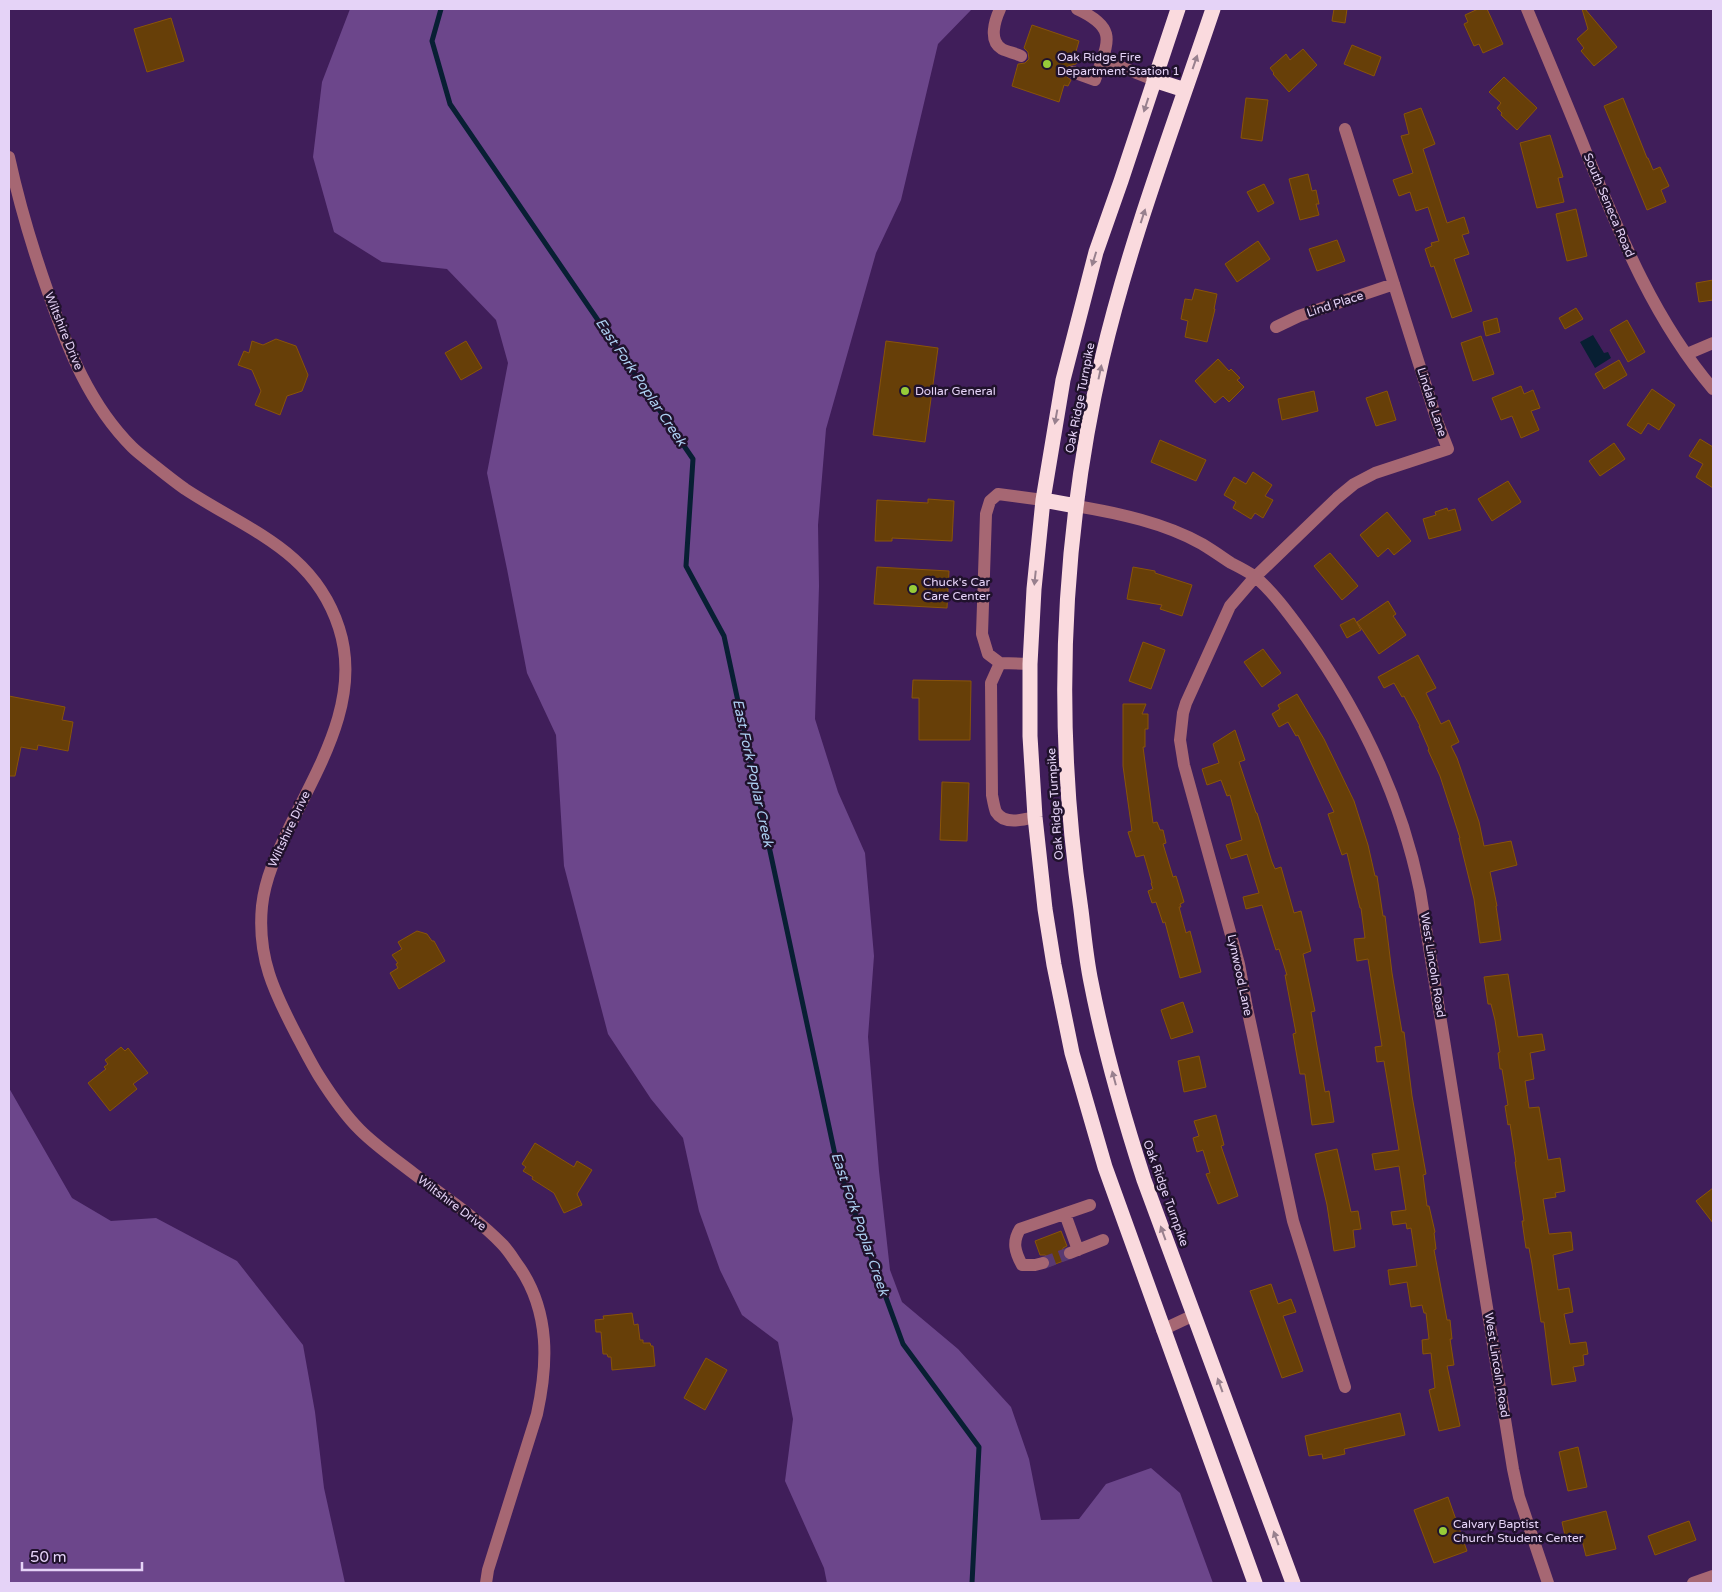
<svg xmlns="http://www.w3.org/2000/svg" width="1722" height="1592" font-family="'Varela Round',sans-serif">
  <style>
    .green { fill: #6c468b }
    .water { fill: #081f33 }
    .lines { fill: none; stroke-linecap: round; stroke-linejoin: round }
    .stream { stroke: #081f33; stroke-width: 5 }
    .building { fill: #673f08; stroke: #895409 }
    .minor-tunnel { stroke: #593972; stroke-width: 12; stroke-dasharray: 12 6; stroke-linecap: butt }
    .minor { stroke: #a66773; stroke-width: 12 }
    .highway { stroke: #fadade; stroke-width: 15 }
    .oneway { fill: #98808e }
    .poi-dot { fill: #97cc39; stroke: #20122c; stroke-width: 2 }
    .labels { text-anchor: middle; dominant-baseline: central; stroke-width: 5; stroke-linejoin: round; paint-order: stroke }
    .poi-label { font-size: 12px; fill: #e5d3f7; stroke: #20122c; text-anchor: start }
    .street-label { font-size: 12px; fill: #e5d3f7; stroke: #20122c }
    .water-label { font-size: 14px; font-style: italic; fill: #accff1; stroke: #20122c }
  </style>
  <rect width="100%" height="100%" fill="#401e5a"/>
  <path class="green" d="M350,9H972L938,44L901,200L876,253L826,429L818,525L819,586L815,719L838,792L865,853L874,956L868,1037L879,1171L890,1270L902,1302L958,1349L1011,1407L1029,1459L1041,1520L1079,1519L1106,1484L1151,1468L1180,1493L1213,1583H827L824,1568L785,1481L793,1419L778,1342L742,1315L720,1270L699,1211L683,1138L651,1099L608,1034L564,866L556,735L527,673L507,569L487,473L508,363L496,320L447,269L382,262L334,232L313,157L322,82Z
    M9,1088L72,1198L111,1221L156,1218L237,1261L303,1345L315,1412L324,1488L345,1583H9Z"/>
  <path class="water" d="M1593,335L1604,353L1608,352L1611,358L1595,368L1580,342Z"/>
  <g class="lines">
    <path class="stream" d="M441,9L432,41L450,104L693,459L686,566L724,636L837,1164L903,1344L979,1447L972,1583"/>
  </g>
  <path class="building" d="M1334,9H1347L1345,23L1332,21Z
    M1478,9H1487L1503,44L1483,53L1479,44L1474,46L1464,24L1468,22L1465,15Z
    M1582,9H1585L1617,47L1594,66L1581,51L1584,48L1577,39L1588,29Z
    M171,18L184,61L147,72L134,29Z
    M1032,25L1079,41L1074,58L1077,59L1076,64L1068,66L1065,70L1067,77L1071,80L1068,86L1064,85L1059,102L1012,86L1018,64L1025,63L1029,59L1028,52L1024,48Z
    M1352,45L1381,57L1374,76L1344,64Z
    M1303,49L1317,65L1289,92L1273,74L1274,73L1270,68L1286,54L1290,60Z
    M1504,77L1537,108L1517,130L1501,115L1502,113L1497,108L1501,103L1489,92Z
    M1246,98L1268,100L1262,141L1241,138Z
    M1623,98L1647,158H1648L1653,170L1660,167L1669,186L1661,190L1666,202L1647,210L1604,106Z
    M1421,108L1435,144L1423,149L1447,223L1464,217L1469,233L1462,235L1469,254L1454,259L1472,311L1452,318L1434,266L1431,267L1425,249L1432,246L1431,243L1439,241L1428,207L1416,211L1410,192L1399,196L1393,180L1413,173L1401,136L1409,134L1404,114Z
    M1550,135L1563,177L1558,178L1564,202L1537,208L1520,143Z
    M1308,174L1312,191L1316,190L1319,204H1316L1319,215L1300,220L1289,179Z
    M1264,184L1274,203L1258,212L1247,192Z
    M1576,209L1587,256L1567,261L1556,214Z
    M1337,240L1345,261L1317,271L1309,249Z
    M1258,241L1270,259L1237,282L1225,264Z
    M1713,280V300L1699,302L1696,283Z
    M1195,289L1217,294L1214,309H1215L1207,342L1185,337L1188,321L1181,319L1185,299L1192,300Z
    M1576,308L1583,319L1565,329L1559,318Z
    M1497,318L1500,332L1486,336L1483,322Z
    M1627,320L1645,352L1628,362L1610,330Z
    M1481,336L1494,374L1473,381L1461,343Z
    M276,339L296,346L308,375L302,391L287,396L280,415L255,405L261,391L252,370L238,365L244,351L249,353L252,341L263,345Z
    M466,341L482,368L461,380L445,353Z
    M886,341L938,348L925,442L873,435Z
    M1218,359L1229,371L1231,369L1240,378L1237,380L1244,387L1229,402L1223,396L1215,403L1195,381Z
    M1619,360L1627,375L1604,389L1595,374Z
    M1521,386L1524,394L1533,390L1540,408L1531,411L1539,430L1521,438L1512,416L1501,420L1492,398Z
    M1652,389L1675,405L1659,430L1648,423L1641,434L1627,425Z
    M1314,391L1318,411L1282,420L1278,399Z
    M1387,391L1396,420L1376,426L1366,398Z
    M1700,439L1713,447V488L1696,477L1703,464L1689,456Z
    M1160,440L1206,460L1196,481L1151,462Z
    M1614,443L1625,459L1600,476L1589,461Z
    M1253,472L1272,485L1265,496L1273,500L1263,518L1255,513L1251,519L1233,508L1236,502L1224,495L1234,477L1246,484Z
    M1508,481L1521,502L1492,521L1478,499Z
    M928,499L954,501L952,541L892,538V541H875L877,500L928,503Z
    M1447,508L1448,511L1455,509L1461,530L1429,539L1423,519L1436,515L1435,512Z
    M1387,512L1411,541L1394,555L1388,548L1378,557L1360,535Z
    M1330,553L1358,586L1342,600L1314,566Z
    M877,567L949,571L947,608L874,604Z
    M1133,567L1155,571V573L1192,585L1182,616L1160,609L1162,605L1127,599Z
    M1388,601L1396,614L1393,616L1406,635L1379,654L1357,622Z
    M1354,618L1361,630L1347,638L1340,625Z
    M1143,642L1165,650L1151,689L1129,681Z
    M1263,649L1281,673L1262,687L1244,662Z
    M1418,655L1436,688L1426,693L1441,724L1449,720L1459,742L1451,746L1457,758L1479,822L1484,846L1511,841L1517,865L1490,872L1497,906H1496L1501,940L1480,943L1474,899L1459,838H1460L1440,776L1428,750L1429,749L1419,726H1420L1404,696L1402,697L1394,683L1384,688L1378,677Z
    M913,680L971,681L970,740H919V698H912Z
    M1297,694L1324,739L1354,801L1368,845L1375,876H1377L1383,916H1385L1392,973L1402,1032H1404L1412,1096L1426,1174L1423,1175L1427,1206H1429L1435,1232L1434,1233L1436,1249L1434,1250L1447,1320H1450L1452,1339H1450L1454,1365L1447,1366L1460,1426L1439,1431L1429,1390L1435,1388L1431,1353L1423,1354L1422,1340L1429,1339L1426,1313H1424L1422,1305L1411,1307L1407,1282L1390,1285L1388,1270L1417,1266L1411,1228L1407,1229L1406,1223L1393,1225L1391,1212L1406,1210L1399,1166L1375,1170L1372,1154L1399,1150L1384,1061L1377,1062L1375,1047L1382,1046L1368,959L1357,961L1354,939L1365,938L1361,908H1360L1347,853L1342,855L1328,814L1334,812L1298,735L1296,736L1288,722L1279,727L1272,714L1280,709L1278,705Z
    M9,696L65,707L62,720L73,722L68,751L38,745L37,750L21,747L15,776H9Z
    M1123,704H1146L1142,714H1148V729H1145V747H1143L1153,823L1157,822L1160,830H1163L1166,843L1163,844L1173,877L1176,876L1184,902L1180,904L1181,907H1179L1186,933L1190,931L1201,972L1180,978L1165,922L1163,923L1156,902L1152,903L1148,891L1153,889L1151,883H1152L1144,855L1136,857L1128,832L1132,831L1123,766Z
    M1235,730L1245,760L1239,762L1256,813H1257L1272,862L1275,869L1281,867L1294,913L1301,911L1311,951L1303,954L1315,1011L1311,1012L1325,1092L1329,1091L1334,1122L1312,1125L1305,1074H1300L1293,1034L1296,1033L1285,975H1287L1279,949L1276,950L1262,905L1246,909L1243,897L1259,893L1247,854L1231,859L1226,845L1242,840L1230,795L1227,796L1221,780L1207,785L1202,769L1219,763L1213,744Z
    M942,782L969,783L967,841L940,840Z
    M417,931L427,934L432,941H434L445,961L399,989L390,973L398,968L396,964L398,963L392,955L402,949L398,942Z
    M1508,974L1518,1037L1542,1034L1545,1050L1530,1053L1534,1079L1525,1081L1529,1108L1539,1107L1548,1160L1560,1158L1565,1191L1555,1193L1556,1197L1543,1199L1544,1205L1549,1234L1571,1232L1573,1250L1553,1255L1558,1290L1569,1288L1573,1312L1564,1314L1570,1344L1586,1342L1588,1354L1583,1355L1584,1365L1573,1367L1576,1381L1552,1385L1544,1322H1541L1532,1264L1529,1248H1526L1522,1221H1524L1515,1162H1516L1510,1124L1508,1125L1505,1106L1508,1105L1502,1069H1500L1498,1053L1500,1052L1495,1020L1491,1004H1488L1484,977Z
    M1183,1002L1193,1032L1171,1039L1161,1010Z
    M121,1047L125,1051L128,1048L148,1073L133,1084L137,1089L110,1111L88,1083L106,1069L104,1067L108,1064L105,1060Z
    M1199,1056L1206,1087L1184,1092L1178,1061Z
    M1216,1115L1224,1145L1221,1146L1238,1196L1218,1204L1206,1174L1210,1173L1203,1150L1197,1152L1193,1138L1199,1136L1194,1121Z
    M535,1143L574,1167L577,1161L592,1170L577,1194L582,1205L564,1213L554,1193L532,1179L533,1177L523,1171L526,1167L522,1164Z
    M1337,1149L1351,1212L1358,1211L1361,1229L1353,1230L1355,1247L1334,1251L1327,1205L1315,1154Z
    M1713,1188V1223L1696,1201Z
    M1061,1231L1067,1246L1063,1248L1062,1256L1066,1260L1050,1266L1051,1262L1049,1258L1045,1255H1040L1035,1241Z
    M1271,1284L1278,1304L1291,1299L1296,1312L1283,1316L1303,1371L1282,1378L1250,1291Z
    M632,1313L634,1325L638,1324L640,1340H643V1343H650L651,1346H653L655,1366L612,1370L611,1357H608L607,1354H603L601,1332H596L595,1320L604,1319L603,1316Z
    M706,1358L727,1370L705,1410L684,1398Z
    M1400,1413L1405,1435L1344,1449L1345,1454L1323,1459L1322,1454L1309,1456L1305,1436Z
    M1578,1447L1587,1487L1568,1491L1559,1452Z
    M1448,1497L1467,1551L1434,1563L1414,1510Z
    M1606,1511L1616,1549L1586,1556L1581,1536L1566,1540L1562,1522Z
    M1689,1521L1696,1540L1655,1555L1648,1536Z"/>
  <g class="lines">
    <path class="minor-tunnel" d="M1043,1263L1070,1253"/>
    <path class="minor" d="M1000,9C995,20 988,41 1002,49C1008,52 1015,53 1021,56
      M1527,9C1547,57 1567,104 1586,152C1620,235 1654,320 1713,389
      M1101,59L1154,80
      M1073,72L1095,80C1107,43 1120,29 1077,9
      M9,157C19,203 33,250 49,295C68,350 90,405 132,447C139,454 148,460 155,466C165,474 175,482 185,489C247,530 314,550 339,628C362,699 319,766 289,828C277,853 265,878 262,906C257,957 274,992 297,1036C304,1049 311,1063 319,1076C331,1095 344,1114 360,1130C376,1146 395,1159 413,1173C443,1196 476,1217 502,1244C509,1251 514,1260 520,1268C550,1313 548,1364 537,1414L488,1570L486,1583
      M1276,327L1299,316L1394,284
      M1687,354L1713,343
      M1076,506C1118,513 1165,523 1202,544C1212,550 1222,557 1231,563C1239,567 1247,571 1254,576C1272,590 1292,618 1306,637C1361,714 1401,798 1420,891L1513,1469L1519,1497L1548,1583
      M1000,663L1030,664
      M1035,817C1023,820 1004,825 996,812C994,807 993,800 992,795L991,683L1000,663L988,654L982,634L986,514L990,501L998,494L1043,500
      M1065,1214L1078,1250
      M1070,1253L1103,1240
      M1043,1263L1035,1265H1022C1015,1252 1012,1242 1020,1229L1090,1205
      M1162,1330L1194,1315
      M1345,1387L1293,1221L1247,1008L1239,964L1184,765L1180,740L1183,713L1186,703L1230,606L1255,577L1337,498L1354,484L1375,473L1448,449L1437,421L1345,129
      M1693,1583L1713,1576"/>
    <path class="highway" d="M1178,9L1121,181L1096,252L1063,380L1043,500L1034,589L1030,664V736L1035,817L1045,909L1054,965L1072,1053L1105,1167L1255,1583
      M1213,9C1174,125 1130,240 1102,359C1061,540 1054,727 1081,910C1084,934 1086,958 1091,982C1104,1049 1123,1115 1144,1180L1293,1583
      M1154,80L1185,90
      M1043,500L1076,506"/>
  </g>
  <defs><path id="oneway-solid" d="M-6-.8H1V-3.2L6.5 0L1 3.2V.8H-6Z" transform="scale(1.25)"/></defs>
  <g class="oneway">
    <use href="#oneway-solid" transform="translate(1195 62) rotate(-71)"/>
    <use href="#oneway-solid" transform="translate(1146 105) rotate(108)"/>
    <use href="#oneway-solid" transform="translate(1143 216) rotate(-72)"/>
    <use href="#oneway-solid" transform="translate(1094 259) rotate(107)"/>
    <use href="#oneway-solid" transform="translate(1100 372) rotate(-78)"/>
    <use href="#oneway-solid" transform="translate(1056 417) rotate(100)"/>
    <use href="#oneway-solid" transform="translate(1035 578) rotate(96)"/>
    <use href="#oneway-solid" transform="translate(1114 1078) rotate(-105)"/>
    <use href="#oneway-solid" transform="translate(1163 1233) rotate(-110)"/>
    <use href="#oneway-solid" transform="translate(1220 1385) rotate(-110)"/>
    <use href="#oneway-solid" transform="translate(1276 1538) rotate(-110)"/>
  </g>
  <g class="poi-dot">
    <circle cx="1047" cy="64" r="5"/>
    <circle cx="905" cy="391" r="5"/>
    <circle cx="913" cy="589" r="5"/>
    <circle cx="1443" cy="1531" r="5"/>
  </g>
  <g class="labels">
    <g class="poi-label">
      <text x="1057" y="57">Oak Ridge Fire<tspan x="1057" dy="14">Department Station 1</tspan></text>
      <text x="915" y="391">Dollar General</text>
      <text x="923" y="582">Chuck's Car<tspan x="923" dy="14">Care Center</tspan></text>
      <text x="1453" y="1524">Calvary Baptist<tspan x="1453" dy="14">Church Student Center</tspan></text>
    </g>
    <g class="street-label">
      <text transform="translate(1609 205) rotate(67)">South Seneca Road</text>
      <text transform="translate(1335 304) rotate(-18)">Lind Place</text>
      <text transform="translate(64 331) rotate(68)">Wiltshire Drive</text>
      <text transform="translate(1080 398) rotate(-79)">Oak Ridge Turnpike</text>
      <text transform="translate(1432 402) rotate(72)">Lindale Lane</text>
      <text transform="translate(1055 804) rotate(-94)">Oak Ridge Turnpike</text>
      <text transform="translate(289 829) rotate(-65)">Wiltshire Drive</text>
      <text transform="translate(1433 965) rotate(81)">West Lincoln Road</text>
      <text transform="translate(1240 975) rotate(78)">Lynwood Lane</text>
      <text transform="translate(1166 1193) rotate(70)">Oak Ridge Turnpike</text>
      <text transform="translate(452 1203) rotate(37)">Wiltshire Drive</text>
      <text transform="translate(1497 1365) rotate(81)">West Lincoln Road</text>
    </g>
    <g class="water-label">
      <text transform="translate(641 382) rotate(56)">East Fork Poplar Creek</text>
      <text transform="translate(753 773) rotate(78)">East Fork Poplar Creek</text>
      <text transform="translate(860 1224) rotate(71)">East Fork Poplar Creek</text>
    </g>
  </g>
  <rect width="1722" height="1592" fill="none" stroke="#e5d3f7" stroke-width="20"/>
  <path d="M22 1562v8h120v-8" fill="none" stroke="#e5d3f7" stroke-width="2.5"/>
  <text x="30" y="1562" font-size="15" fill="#e5d3f7" stroke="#20122c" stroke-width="4" paint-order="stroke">50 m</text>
</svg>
